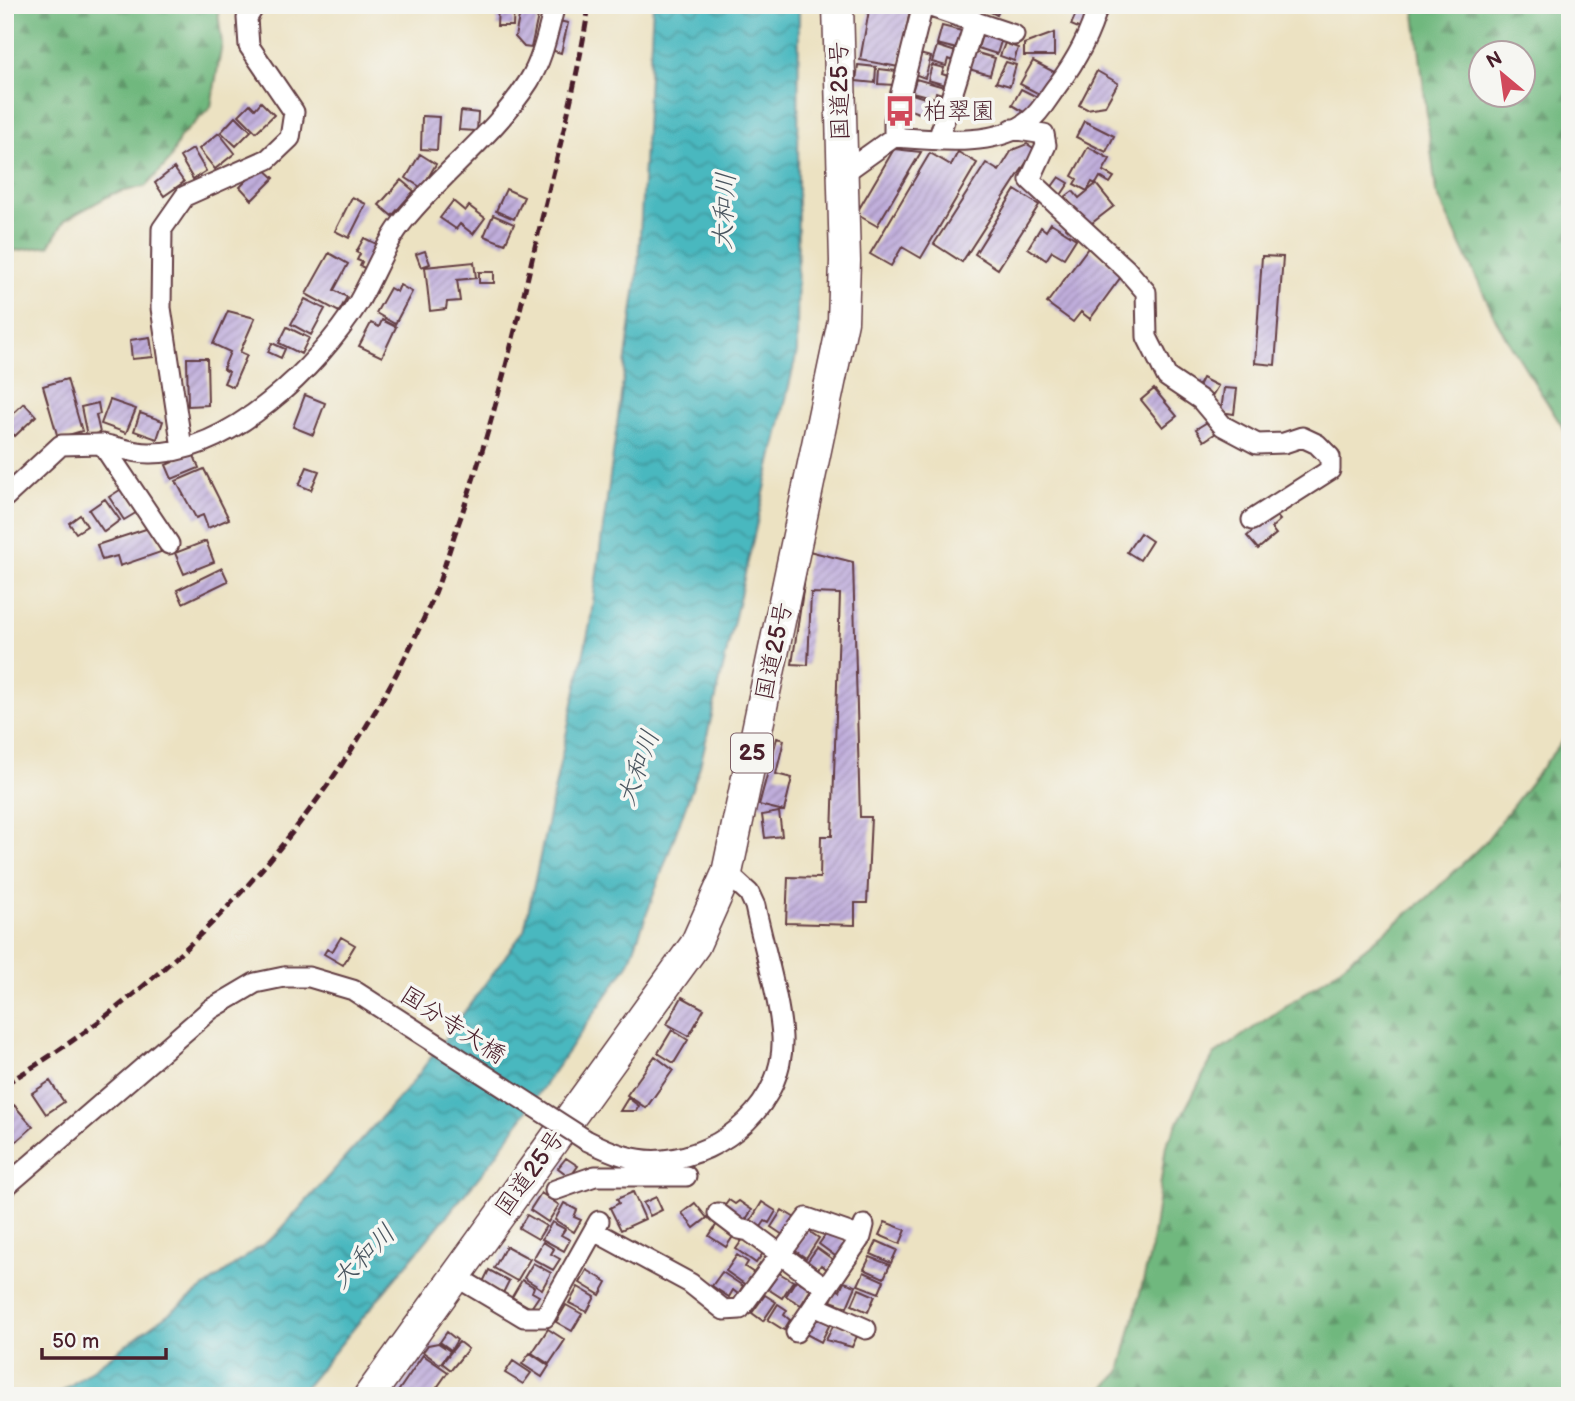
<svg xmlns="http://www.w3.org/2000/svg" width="1575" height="1401" font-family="'Balsamiq Sans','Klee One',sans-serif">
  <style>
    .forest { fill: url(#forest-firs); stroke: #5c6c54; stroke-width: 2; fill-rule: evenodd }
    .water { fill: url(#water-waves); stroke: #4a6c75; stroke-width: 2 }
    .building { fill: url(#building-hatch) }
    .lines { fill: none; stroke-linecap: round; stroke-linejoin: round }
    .minor-casing { stroke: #623c42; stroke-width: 23 }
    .highway-casing { stroke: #623c42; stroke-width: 33 }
    .minor { stroke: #fff; stroke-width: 19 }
    .highway { stroke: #fff; stroke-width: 30 }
    .rail { stroke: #4a1f2b; stroke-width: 5; stroke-dasharray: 10 5; stroke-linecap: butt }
    .minor-bridge-casing { stroke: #623c42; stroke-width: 23; stroke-linecap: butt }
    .minor-bridge { stroke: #fff; stroke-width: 19 }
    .labels { text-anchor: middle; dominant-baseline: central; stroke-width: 7; stroke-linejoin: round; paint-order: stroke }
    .shield { fill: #f6f6f2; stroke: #7e6067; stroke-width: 2 }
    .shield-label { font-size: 23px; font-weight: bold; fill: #4a1f2b }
    .street-label { font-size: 24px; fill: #4a1f2b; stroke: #f6f6f2 }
    .poi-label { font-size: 24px; fill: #4a1f2b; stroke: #f6f6f2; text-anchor: start }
    .water-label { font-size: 26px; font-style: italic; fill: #4a555f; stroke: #f6f6f2 }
  </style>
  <defs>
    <pattern id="forest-firs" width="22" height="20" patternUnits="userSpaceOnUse" patternTransform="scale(1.75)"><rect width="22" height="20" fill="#6fb87e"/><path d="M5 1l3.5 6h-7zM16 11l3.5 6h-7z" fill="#5d9567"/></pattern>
    <pattern id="water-waves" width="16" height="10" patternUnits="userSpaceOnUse" patternTransform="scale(1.75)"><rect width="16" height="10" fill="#49b8bf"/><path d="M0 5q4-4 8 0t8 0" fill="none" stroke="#3f959b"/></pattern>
    <pattern id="building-hatch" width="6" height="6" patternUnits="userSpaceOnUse" patternTransform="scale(1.75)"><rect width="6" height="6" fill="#c0aedc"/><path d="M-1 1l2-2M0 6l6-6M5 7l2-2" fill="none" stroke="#9e8db3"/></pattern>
  </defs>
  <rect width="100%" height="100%" fill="#f6f6f2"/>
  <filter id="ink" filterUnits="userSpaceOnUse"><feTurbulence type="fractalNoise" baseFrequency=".0143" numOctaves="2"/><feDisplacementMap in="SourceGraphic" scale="14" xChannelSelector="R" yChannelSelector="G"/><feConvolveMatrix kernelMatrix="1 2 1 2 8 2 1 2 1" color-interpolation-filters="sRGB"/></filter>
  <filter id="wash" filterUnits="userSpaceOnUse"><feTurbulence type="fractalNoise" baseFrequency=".00686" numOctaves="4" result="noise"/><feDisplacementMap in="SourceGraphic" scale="28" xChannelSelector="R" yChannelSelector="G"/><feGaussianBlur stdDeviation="1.57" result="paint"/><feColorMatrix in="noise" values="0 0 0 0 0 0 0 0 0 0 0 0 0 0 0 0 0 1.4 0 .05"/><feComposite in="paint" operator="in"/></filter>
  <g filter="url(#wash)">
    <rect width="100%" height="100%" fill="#ece2c2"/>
    <path class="forest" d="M5,5H217L222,44L211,107L180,137L170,160L146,186L112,194L65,220L49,246L5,252Z
      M1414,5H1570V439L1499,326L1436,192ZM1480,52H1522V94H1480Z
      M1570,731V1396H1097L1120,1372L1151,1250L1166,1145L1214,1055L1331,975L1427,898L1485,842Z"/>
    <path class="water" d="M653,5H799L797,352L700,766L629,963L492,1161L298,1396H56L276,1235L412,1083L524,931L590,624L638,270Z"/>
    <g id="blocks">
      <path class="building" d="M498,5H514L513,26H497Z
        M870,5H911L899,67L860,60Z
        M977,5H1001L997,15Z
        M1077,11L1088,16L1083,30L1071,25Z
        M520,12L538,16L531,48L524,47L515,37Z
        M554,20L568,23L561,53L547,49Z
        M942,26L962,31L957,49L937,44Z
        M984,29L1003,35L997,54L978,48Z
        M1054,33V56H1024V44Z
        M1005,43L1018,48L1014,61L1000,56Z
        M937,46L959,53L956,62L948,59L946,66L932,62Z
        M974,52L995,58L990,75L969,69Z
        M919,54L931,57L925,78L914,74Z
        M1033,61L1056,73L1043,96L1020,84Z
        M1006,62L1016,65L1010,86L996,82Z
        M858,65L876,67L875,83L856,81Z
        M932,65L944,68L942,74L951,77L949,86L928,80Z
        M879,69L896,71L895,85L878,84Z
        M1097,71L1118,83L1105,106L1087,109L1079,105Z
        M916,79L944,87L942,94L936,92L935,98L912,92Z
        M1021,89L1041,99L1024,112L1012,105Z
        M912,94L941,103L938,111L930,108L928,116L907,109Z
        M261,102L274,115L256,132L239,115L250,104L255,109Z
        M461,111L478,113L477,131L459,130Z
        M236,116L251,131L236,146L221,132Z
        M422,116L439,117L437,150L421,149Z
        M1084,121L1114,136L1106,152L1076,137Z
        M219,133L235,153L215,169L199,149Z
        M1027,144L1035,149L962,262L934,244L986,163L999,171L1012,150Z
        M1088,147L1110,159L1103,171L1114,177L1110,183L1100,177L1096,184L1092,182L1087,191L1074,184L1077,179L1072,176Z
        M193,149L206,171L193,179L180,157Z
        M894,149L921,152L877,226L856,214Z
        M958,152L977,163L921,258L902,247L891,266L870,254L930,153L951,165Z
        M420,154L436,164L422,188L406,178Z
        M261,166L274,178L252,200L240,187Z
        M174,168L184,182L164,196L155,183Z
        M1059,177L1069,183L1061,195L1051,188Z
        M401,180L414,191L392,216L379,205Z
        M1096,184L1114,206L1088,226L1065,197L1073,191L1079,198Z
        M506,189L524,197L514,219L496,211Z
        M1015,190L1039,205L998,269L975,254Z
        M352,197L366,204L349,238L335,231Z
        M453,201L465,211L469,206L485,218L473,234L460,224L456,229L440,218Z
        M493,215L514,224L505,244L484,236Z
        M1051,223L1076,239L1064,258L1052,251L1046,260L1028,248L1041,227L1046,231Z
        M364,238L381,246L369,270L360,266L362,262L357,260L360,254L356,252Z
        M1088,248L1123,274L1090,319L1081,312L1073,322L1047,303Z
        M425,251L430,264L421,267L416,254Z
        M329,253L348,264L334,290L347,297L339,312L306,294Z
        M1262,256L1283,257L1275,365L1255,363Z
        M474,262L476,278L457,280L460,301L447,302L446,309L430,311L425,267Z
        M479,272H494V283H479Z
        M400,285L412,292L395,324L376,313L390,288L397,292Z
        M305,299L325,309L311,335L291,324Z
        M228,311L255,318L240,352L247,355L233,387L224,383L229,372L223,369L230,352L213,344Z
        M382,320L396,327L382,357L359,346L371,323L379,327Z
        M287,327L309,338L301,354L279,343Z
        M150,337L153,357L132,359L130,340Z
        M272,343L285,349L281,358L268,352Z
        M187,358H207L208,405L188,406Z
        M1202,378L1218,386L1212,396L1197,388Z
        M67,379L82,431L58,438L43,386Z
        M1224,388L1237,389L1234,414L1221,412Z
        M1154,389L1177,416L1163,427L1141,400Z
        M305,395L325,403L313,435L293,427Z
        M110,400L136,409L126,433L101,424Z
        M24,403L36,416L15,436L5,426V421Z
        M98,403L100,414L96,415L100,433L87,436L81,407Z
        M140,413L163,421L157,439L134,431Z
        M1209,421L1216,433L1204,441L1196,429Z
        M193,453L199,468L172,479L166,465Z
        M307,467L319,471L311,490L299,485Z
        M204,469L229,519L208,528L203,515L196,518L176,481Z
        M123,488L139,511L124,520L109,497Z
        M105,499L120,520L104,532L89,510Z
        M1274,513L1280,520L1271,528L1276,534L1258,549L1247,536Z
        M80,515L87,526L76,533L69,523Z
        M152,527L161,552L120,566L117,556L102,560L97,545Z
        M1140,533L1152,541L1140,560L1127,552Z
        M206,541L214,562L184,574L175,553Z
        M809,551L853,562L860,817H871L867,903H855V925L786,923L788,877L820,878L821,836H832L840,594L811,593L808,665L792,664Z
        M222,568L228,581L183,603L177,590Z
        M777,738L784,740L776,774L792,778L784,811L759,805Z
        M779,812L782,836L765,838L762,815Z
        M341,937L355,945L343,965L324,954L327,949L332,952Z
        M682,997L704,1009L689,1036L667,1024Z
        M672,1030L688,1040L674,1063L658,1053Z
        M655,1056L673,1070L646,1108L627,1095Z
        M50,1081L64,1102L46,1114L32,1093Z
        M628,1098L639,1106L636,1111H620Z
        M14,1105L33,1127L13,1144L5,1134V1112Z
        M566,1158L578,1166L570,1177L558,1168Z
        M633,1192L645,1219L621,1230L610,1208L619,1203L617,1199Z
        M541,1193L559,1205L548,1222L530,1210Z
        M656,1197L662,1210L650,1216L643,1203Z
        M729,1200L735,1204L739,1201L752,1210L744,1222L723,1208Z
        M762,1202L776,1211L769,1223L765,1221L761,1227L751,1220Z
        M564,1203L577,1210L574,1217L581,1220L574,1232L555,1220Z
        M695,1203L707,1218L694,1228L682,1213Z
        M782,1210L795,1218L783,1235L771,1227Z
        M527,1215L546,1226L538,1239L519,1228Z
        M552,1222L565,1229L561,1235L570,1240L564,1251L542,1239Z
        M885,1222L906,1230L900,1244L879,1235Z
        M717,1224L734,1235L726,1247L709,1236Z
        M807,1230L819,1238L806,1258L794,1250Z
        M829,1230L848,1244L838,1258L819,1244Z
        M743,1239L763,1253L756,1263L736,1249Z
        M877,1241L897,1250L891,1263L871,1254Z
        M543,1242L554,1249L551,1254L560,1259L553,1270L533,1259Z
        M506,1246L530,1259L517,1281L494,1268Z
        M817,1248L835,1261L828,1270L821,1265L818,1269L807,1262Z
        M737,1255L748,1262L745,1267L754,1273L746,1285L726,1271Z
        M870,1257L890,1265L884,1278L864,1269Z
        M533,1263L551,1273L542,1289L524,1278Z
        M489,1270L509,1281L503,1293L483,1282Z
        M587,1270L607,1282L600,1295L580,1283Z
        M722,1272L743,1286L738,1294L733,1290L729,1297L712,1286Z
        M864,1272L884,1281L879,1293L858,1285Z
        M779,1273L793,1281L782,1298L768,1289Z
        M522,1280L534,1287L532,1292L539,1296L531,1308L512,1297Z
        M796,1280L811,1289L801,1305L786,1296Z
        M844,1282L856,1286L847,1307L831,1301L836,1289L840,1291Z
        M578,1287L595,1297L587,1312L569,1303Z
        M859,1289L875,1296L868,1312L852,1305Z
        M765,1295L776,1302L763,1321L752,1313Z
        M778,1304L787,1310L784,1315L790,1320L784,1330L768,1320Z
        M566,1305L582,1314L572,1331L556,1322Z
        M814,1317L830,1324L821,1342L806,1334Z
        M834,1324L858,1334L852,1347L826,1340Z
        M548,1329L565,1340L549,1364L532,1353Z
        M447,1332L457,1340L451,1350L440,1342Z
        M459,1342L468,1349L451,1370L442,1363Z
        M438,1343L450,1351L440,1364L423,1352L428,1345Z
        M530,1353L549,1366L542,1377L522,1364Z
        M423,1355L448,1372L431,1396H395Z
        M513,1361L531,1373L523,1384L505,1373Z"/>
    </g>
  </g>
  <g filter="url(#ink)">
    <use href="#blocks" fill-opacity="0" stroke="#623c42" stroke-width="2"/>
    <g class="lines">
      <defs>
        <path id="minor" d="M925,5L1014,35
          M1012,129L1044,134L1046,145L1030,180L1126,269L1146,292L1147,337L1167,377L1201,400L1223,426L1257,444L1284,443L1302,437L1317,444L1330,457V470L1252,520
          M894,137V120L923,5
          M938,140L975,21
          M841,175L894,137C934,140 997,148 1030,120C1041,112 1049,96 1057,86C1076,61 1090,36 1098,5
          M102,444C117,447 134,453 149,453C230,454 318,367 358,303C374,276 385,243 405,219C444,171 496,133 529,81C543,59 548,30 555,5
          M182,448L161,308L162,229L185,196L268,159L290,138L294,112L249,46L247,18L255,5
          M5,497L61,445L102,444L169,544
          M586,1140C610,1152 636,1163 663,1160C724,1155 785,1103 782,1037C780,999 763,945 755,906L749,893L727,873
          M5,1187L211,1009L255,983L284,977
          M555,1190L595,1176H686
          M718,1213L739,1229L749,1231L826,1288
          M594,1231L690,1283L724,1310L740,1309L807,1218L861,1237
          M455,1276L524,1317H545L599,1221
          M814,1306L866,1329
          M796,1332L861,1237L864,1225"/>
        <path id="highway" d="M369,1396L695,945L727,873L843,321L845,261L838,5"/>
      </defs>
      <use href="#minor" class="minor-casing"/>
      <use href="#highway" class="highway-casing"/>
      <use href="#minor" class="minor"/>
      <use href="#highway" class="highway"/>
      <path class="rail" d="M5,1084C194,973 346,798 433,598C443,574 449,549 458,525C489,436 512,346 533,255C553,172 576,90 589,5"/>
      <defs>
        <path id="minor-bridge" d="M284,977H309L353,990L586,1140"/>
      </defs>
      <use href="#minor-bridge" class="minor-bridge-casing"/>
      <use href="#minor-bridge" class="minor-bridge"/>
    </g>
  </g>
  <defs>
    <symbol id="bus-bare" viewBox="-9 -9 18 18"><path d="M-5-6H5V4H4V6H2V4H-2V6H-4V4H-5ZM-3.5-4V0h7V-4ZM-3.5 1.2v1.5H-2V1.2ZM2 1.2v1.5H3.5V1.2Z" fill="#d1495b" stroke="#f6f6f2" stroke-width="2.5" paint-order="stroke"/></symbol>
  </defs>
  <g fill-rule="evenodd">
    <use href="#bus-bare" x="878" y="89" width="44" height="44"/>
  </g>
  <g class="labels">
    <rect class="shield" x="731" y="733.5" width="42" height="39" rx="5"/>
    <g class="shield-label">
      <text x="752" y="753">25</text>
    </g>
    <g class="street-label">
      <text transform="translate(840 91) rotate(-91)">国道25号</text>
      <text transform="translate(774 651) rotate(-78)">国道25号</text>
      <text transform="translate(453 1025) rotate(33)">国分寺大橋</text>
      <text transform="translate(530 1173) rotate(-54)">国道25号</text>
    </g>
    <g class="poi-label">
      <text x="923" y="111">柏翠園</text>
    </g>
    <g class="water-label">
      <text transform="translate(725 211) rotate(-87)">大和川</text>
      <text transform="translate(639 768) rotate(-70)">大和川</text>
      <text transform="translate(364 1257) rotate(-45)">大和川</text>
    </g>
  </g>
  <rect width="1575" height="1401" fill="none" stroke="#f6f6f2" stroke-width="28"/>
  <g transform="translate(1502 74) rotate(331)"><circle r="33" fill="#f6f6f2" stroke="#b1a0a2" stroke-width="2"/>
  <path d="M0-5L12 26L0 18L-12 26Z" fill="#d1495b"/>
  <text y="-10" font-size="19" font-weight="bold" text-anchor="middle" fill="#4a1f2b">N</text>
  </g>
  <path d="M42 1348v10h124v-10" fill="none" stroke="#4a1f2b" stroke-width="3.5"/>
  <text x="52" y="1348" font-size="21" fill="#4a1f2b" stroke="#f6f6f2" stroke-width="5" paint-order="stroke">50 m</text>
</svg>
